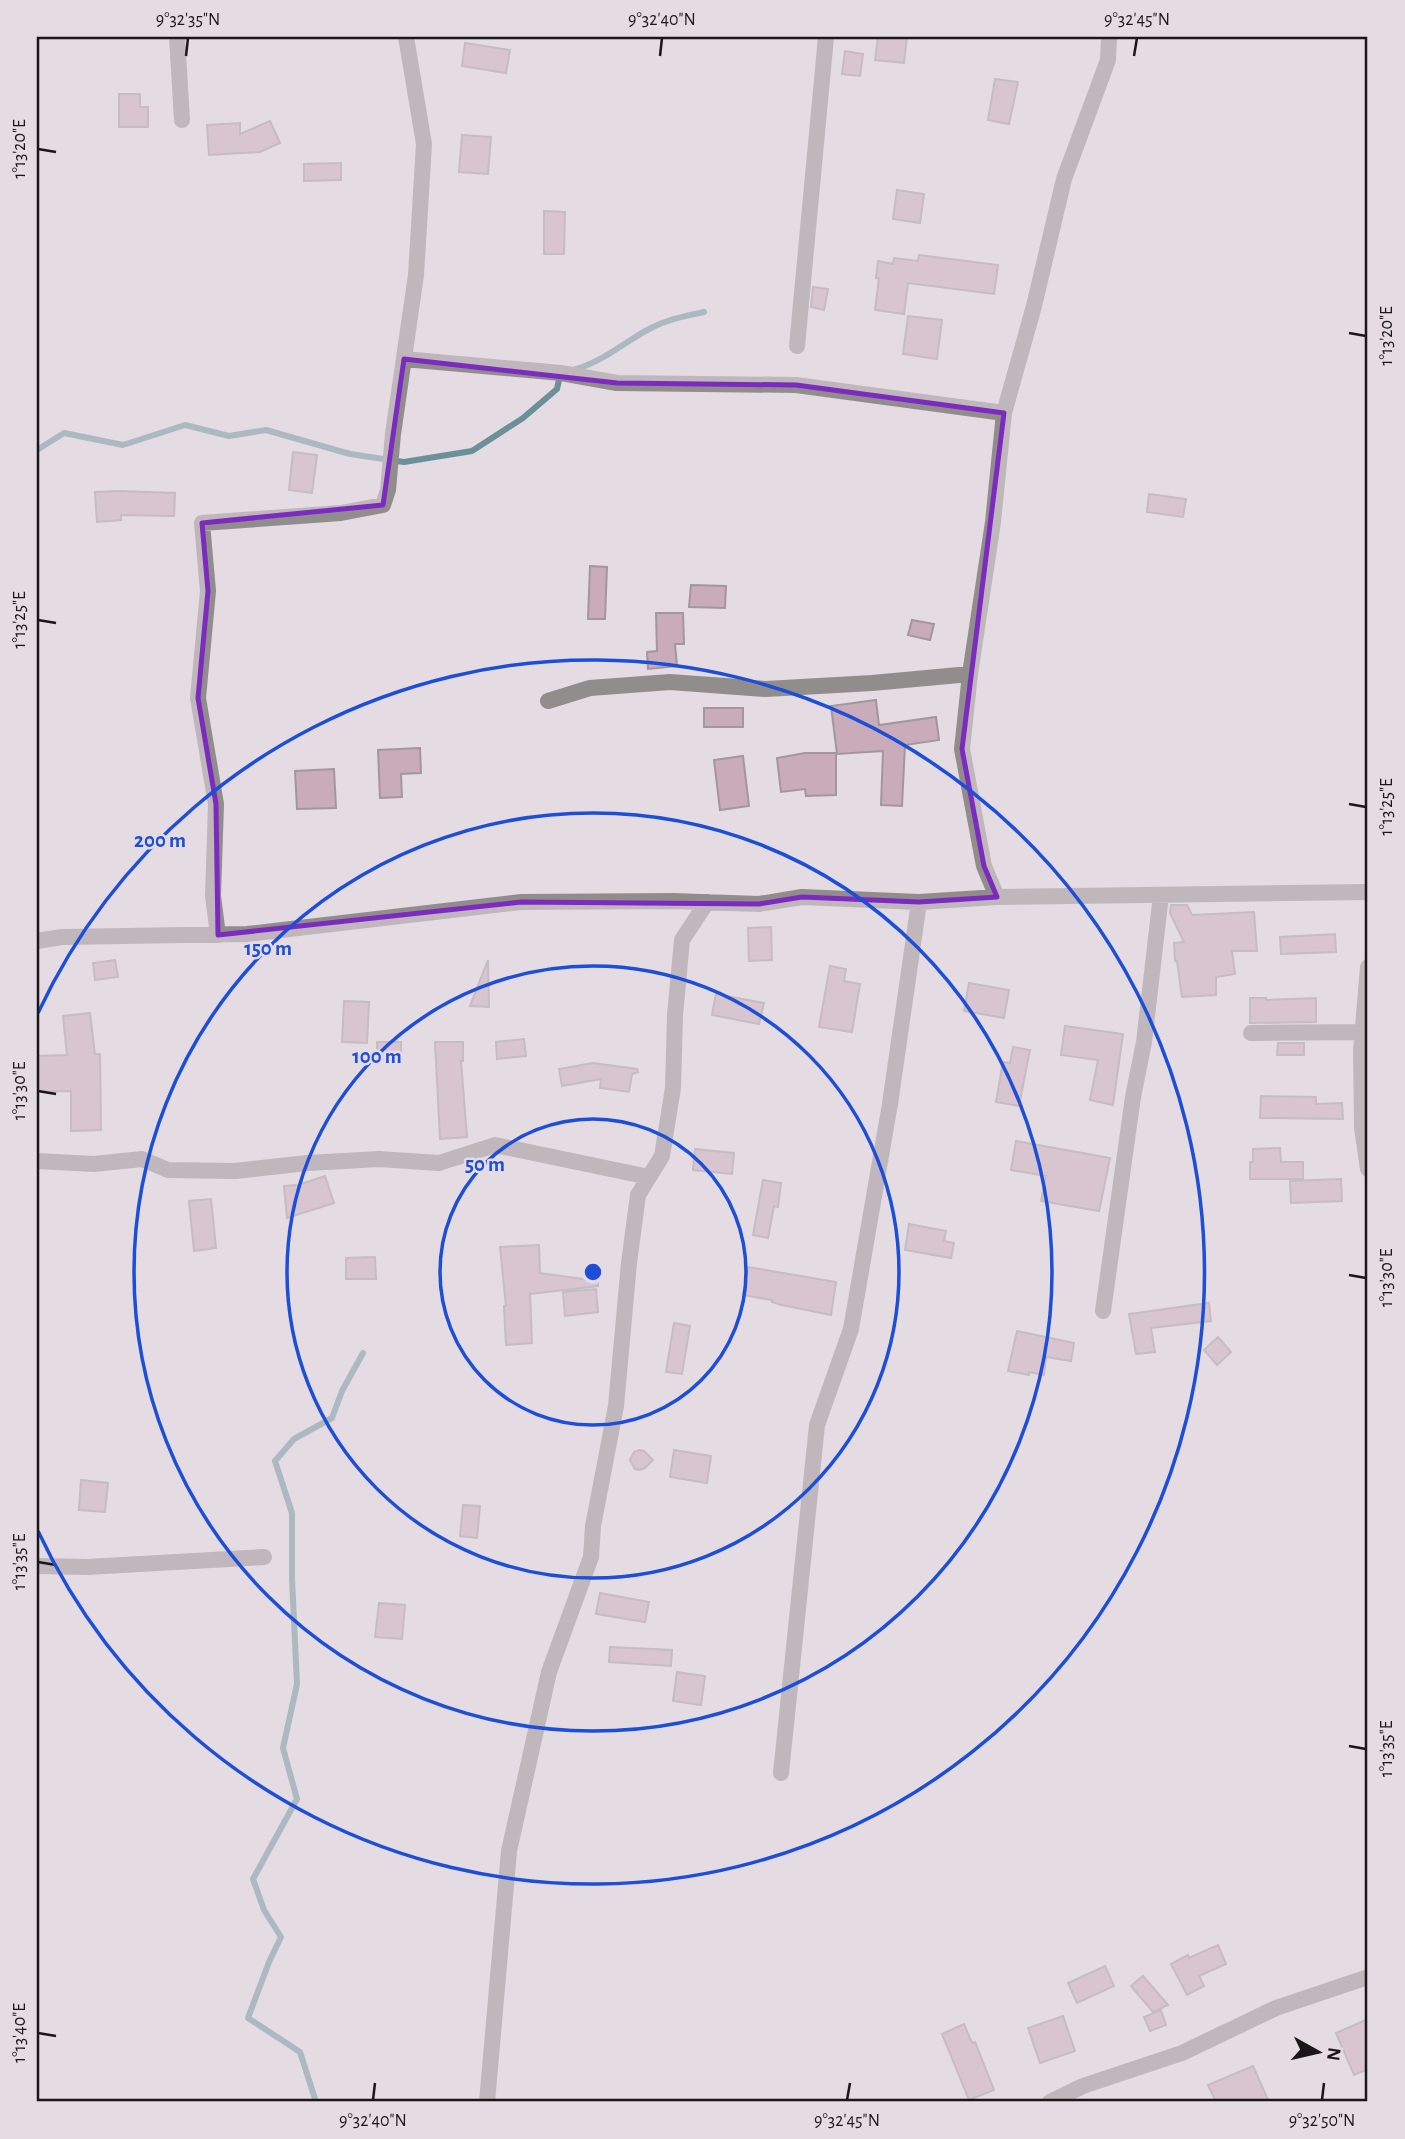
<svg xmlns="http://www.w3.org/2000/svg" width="1405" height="2139" font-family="'Alegreya Sans',sans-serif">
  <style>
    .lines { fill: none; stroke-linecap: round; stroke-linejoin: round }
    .stream { stroke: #6c9097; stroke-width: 6 }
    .building { fill: #caabb9; stroke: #a2979b; stroke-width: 2 }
    .street { stroke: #928d8d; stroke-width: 16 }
    .marked { fill: none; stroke: #7b2cbf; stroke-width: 5; stroke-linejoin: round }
    .ticks { fill: none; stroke: #1a1719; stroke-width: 2.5 }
    .ring { fill: none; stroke: #1d4ed8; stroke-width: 3.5 }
    .centre { fill: #1d4ed8; stroke: #e4dbe3; stroke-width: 3.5 }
    .ring-label { font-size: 21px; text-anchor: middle; font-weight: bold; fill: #1d4ed8; stroke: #e4dbe3; stroke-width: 5; stroke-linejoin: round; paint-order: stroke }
    .neatline { fill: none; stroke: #1a1719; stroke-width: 2.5 }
    .ticks-label { font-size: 18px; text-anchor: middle; fill: #1a1719 }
  </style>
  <rect width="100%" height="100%" fill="#e4dbe3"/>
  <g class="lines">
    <path class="stream" d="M573,370C603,362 624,342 651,328C668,319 686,316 704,312
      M37,450L64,433L123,445L185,425L229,436L266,430L350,454L404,462L472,451L523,418L557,389L560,375
      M316,2102L300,2052L248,2018L269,1962L281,1937L264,1910L253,1879L297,1799L283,1748L297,1684L292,1579V1513L275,1461L294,1439L332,1418L342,1391L363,1353"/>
  </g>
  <path class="building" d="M878,37H907L904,63L875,60Z
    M465,43L510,50L506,73L462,66Z
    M845,51L863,54L860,76L842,74Z
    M995,79L1018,82L1009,124L988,120Z
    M119,94H140V107H148V127H119Z
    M270,121L280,143L260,152L209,155L207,125L240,123V134Z
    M462,135L491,137L488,174L459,172Z
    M341,163V180L304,181V164Z
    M897,190L924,194L920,223L893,219Z
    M544,211L565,212L564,254H544Z
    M919,255L998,265L994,294L908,283L904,314L875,310L879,278H876L878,261L893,264L894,258L918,261Z
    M813,287L828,289L824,310L811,307Z
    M908,316L942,320L937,359L903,354Z
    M293,452L317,455L312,493L289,490Z
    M120,491L175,493L174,516L121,515V520L97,522L95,492Z
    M1149,494L1186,499L1183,517L1147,512Z
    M590,566L607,567L605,619H588Z
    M691,585L726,586L725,608L689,607Z
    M656,613H683L684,644H675L677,666L648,669L647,652L657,651Z
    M912,620L934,624L930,640L908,635Z
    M876,700L879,725L936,717L939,740L905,745L902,806L881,805L883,751L837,754L831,706Z
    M704,708H743V727H704Z
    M420,748L421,773L401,774L402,797L380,798L378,750Z
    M805,753H836V795L806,796L805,789L781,792L777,758Z
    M743,756L749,806L720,810L714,760Z
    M334,769L336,808L297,809L295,771Z
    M1187,905L1192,915L1254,912L1257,951H1232L1235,974L1216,977V995L1182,997L1177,961H1175L1174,943L1184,942L1170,913L1171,905Z
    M771,927L772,960L749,961L748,928Z
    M1335,934L1336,952L1281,954L1280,937Z
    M115,960L118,977L95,980L93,963Z
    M488,960L489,1007L470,1006Z
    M830,966L846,969L844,981L860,984L852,1032L819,1027Z
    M969,983L1009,990L1004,1018L964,1011Z
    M716,994L764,1003L759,1024L712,1015Z
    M1250,998H1266V1000L1316,998V1022L1250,1023Z
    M344,1001L369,1002L367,1043L342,1042Z
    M90,1013L95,1054H100L101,1130L71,1131V1091L37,1092V1056L67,1055L63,1016Z
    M1065,1026L1123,1034L1113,1105L1090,1100L1098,1060L1061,1055Z
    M524,1039L526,1056L497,1059L496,1042Z
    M377,1042H401V1058L377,1059Z
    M435,1042H463V1061H461L467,1137L440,1139Z
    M1278,1043H1304V1055H1277Z
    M1013,1047L1030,1050L1019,1106L996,1102L1003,1062L1010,1063Z
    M593,1063L637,1069L638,1072L632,1074L629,1092L600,1088L601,1079L562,1086L559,1069Z
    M1261,1096L1316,1097V1104L1342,1103L1343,1119L1260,1118Z
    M1016,1141L1110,1158L1099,1211L1041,1201L1046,1176L1011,1170Z
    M1280,1148L1281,1162H1303V1179H1250V1162H1253V1149Z
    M695,1149L734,1153L732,1174L693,1170Z
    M325,1176L334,1203L287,1218L284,1186L298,1185Z
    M1341,1179L1342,1201L1291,1203L1290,1181Z
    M763,1180L781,1183L778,1207L774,1206L768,1238L753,1235Z
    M211,1199L216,1248L194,1251L189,1201Z
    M909,1224L946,1231L944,1241L954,1243L951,1258L905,1250Z
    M539,1245L540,1273L598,1281V1286L530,1294L532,1343L506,1345L504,1306H506L500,1247Z
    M375,1257L376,1279H346V1258Z
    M748,1267L836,1282L831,1315L782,1305L772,1302V1300L743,1295Z
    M596,1289L598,1312L565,1316L563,1292Z
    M1209,1303L1211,1321L1151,1328L1155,1352L1136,1354L1129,1314Z
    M674,1323L690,1326L682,1374L666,1372Z
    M1017,1331L1074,1343L1071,1361L1046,1357L1044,1375L1029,1372V1375L1008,1371Z
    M1218,1337L1231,1352L1217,1365L1204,1350Z
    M639,1450L644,1451L653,1460L645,1468L640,1470L635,1469L630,1460L634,1452Z
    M674,1450L711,1456L707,1483L670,1477Z
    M81,1480L108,1483L105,1512L79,1510Z
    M463,1505L480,1506L477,1538L460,1536Z
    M600,1593L649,1602L645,1622L596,1614Z
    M379,1603L405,1605L402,1639L375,1637Z
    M610,1647L672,1650L671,1666L609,1662Z
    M677,1672L705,1676L701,1705L673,1701Z
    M1218,1945L1226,1964L1199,1976L1204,1986L1187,1995L1171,1964L1188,1955L1189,1958Z
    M1105,1966L1114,1986L1077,2003L1068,1983Z
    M1143,1976L1168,2005L1153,2012L1131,1986Z
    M1161,2010L1166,2025L1150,2031L1144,2017Z
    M1063,2016L1075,2051L1040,2063L1028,2028Z
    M1368,2019V2069L1354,2075L1336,2033Z
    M964,2024L972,2043L975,2042L994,2090L969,2100L942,2034Z
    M1253,2066L1269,2102H1216L1208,2085Z"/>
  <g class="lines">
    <path class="street" d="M177,37L182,120
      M797,346L826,37
      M404,359L561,373L617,383L796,385L1004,413
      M548,701L590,688L670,682L766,689L872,683L970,674
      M997,897L984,866L962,749L970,674L993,522L1004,413L1034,306L1064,179L1108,60L1109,37
      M218,935L213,896L216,804L198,698L208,591L202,523L341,513L383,505L388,490L393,434L416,275L424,144L406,37
      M37,941L62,937L247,934L521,902L673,901L759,904L802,897L919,902L997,897L1368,892
      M1368,967L1361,1050L1362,1127L1368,1169
      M1251,1033L1361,1032
      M37,1161L94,1164L142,1159L168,1170L235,1171L307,1163L344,1161L379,1159L439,1163L495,1145L649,1177
      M1103,1311L1133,1097L1144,1042L1161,895
      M37,1566L87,1567L264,1557
      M781,1773L817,1425L851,1329L890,1104L919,902
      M487,2102L509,1851L549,1672L591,1557L593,1526L616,1406L629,1263L638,1195L662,1156L673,1088L675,1015L682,940L707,902
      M1050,2102L1083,2086L1182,2053L1276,2008L1368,1977"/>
  </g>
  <path d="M0 0H1405V2139H0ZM404,359L617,383L796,385L1004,413L962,749L984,866L997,897L919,902L802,897L759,904L521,902L218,935L216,804L198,698L208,591L202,523L383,505Z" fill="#e4dbe3" fill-opacity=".55" fill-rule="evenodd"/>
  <path class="marked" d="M404,359L617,383L796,385L1004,413L962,749L984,866L997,897L919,902L802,897L759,904L521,902L218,935L216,804L198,698L208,591L202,523L383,505Z"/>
  <path class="ticks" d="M186,56L188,38M660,56L662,38M1134,56L1137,38M38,149L56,152M1349,333L1366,336M38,620L56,623M1349,804L1366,807M38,1091L56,1094M1349,1275L1366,1278M38,1562L56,1565M1349,1746L1366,1749M38,2033L56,2036M373,2100L375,2083M847,2100L850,2083M1322,2100L1324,2083"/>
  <g class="ring">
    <circle cx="593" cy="1272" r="153"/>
    <circle cx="593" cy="1272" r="306"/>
    <circle cx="593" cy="1272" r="459"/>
    <path d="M38 1013A612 612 0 1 1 38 1531"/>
  </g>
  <circle cx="593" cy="1272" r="10" class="centre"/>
  <g class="ring-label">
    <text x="160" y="847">200 m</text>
    <text x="268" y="955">150 m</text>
    <text x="377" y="1063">100 m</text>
    <text x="485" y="1171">50 m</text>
  </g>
  <rect width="1405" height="2139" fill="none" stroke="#e4dbe3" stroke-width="77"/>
  <g transform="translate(1318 2052) rotate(98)" stroke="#e4dbe3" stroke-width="5" paint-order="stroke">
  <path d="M0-5L12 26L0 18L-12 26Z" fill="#1a1719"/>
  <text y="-10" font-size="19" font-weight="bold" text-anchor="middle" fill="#1a1719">N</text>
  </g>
  <rect x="38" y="38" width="1328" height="2062" class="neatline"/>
  <g class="ticks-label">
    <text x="188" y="25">9°32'35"N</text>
    <text x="662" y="25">9°32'40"N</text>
    <text x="1137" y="25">9°32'45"N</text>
    <text transform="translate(19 149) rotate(-90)" y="6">1°13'20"E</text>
    <text transform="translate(1386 336) rotate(-90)" y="6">1°13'20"E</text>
    <text transform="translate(19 620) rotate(-90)" y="6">1°13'25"E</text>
    <text transform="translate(1386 807) rotate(-90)" y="6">1°13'25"E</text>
    <text transform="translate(19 1091) rotate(-90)" y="6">1°13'30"E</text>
    <text transform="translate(1386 1278) rotate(-90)" y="6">1°13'30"E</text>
    <text transform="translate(19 1562) rotate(-90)" y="6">1°13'35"E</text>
    <text transform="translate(1386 1749) rotate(-90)" y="6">1°13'35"E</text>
    <text transform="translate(19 2033) rotate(-90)" y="6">1°13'40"E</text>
    <text x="373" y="2126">9°32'40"N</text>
    <text x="847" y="2126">9°32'45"N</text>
    <text x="1322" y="2126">9°32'50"N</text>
  </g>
</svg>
